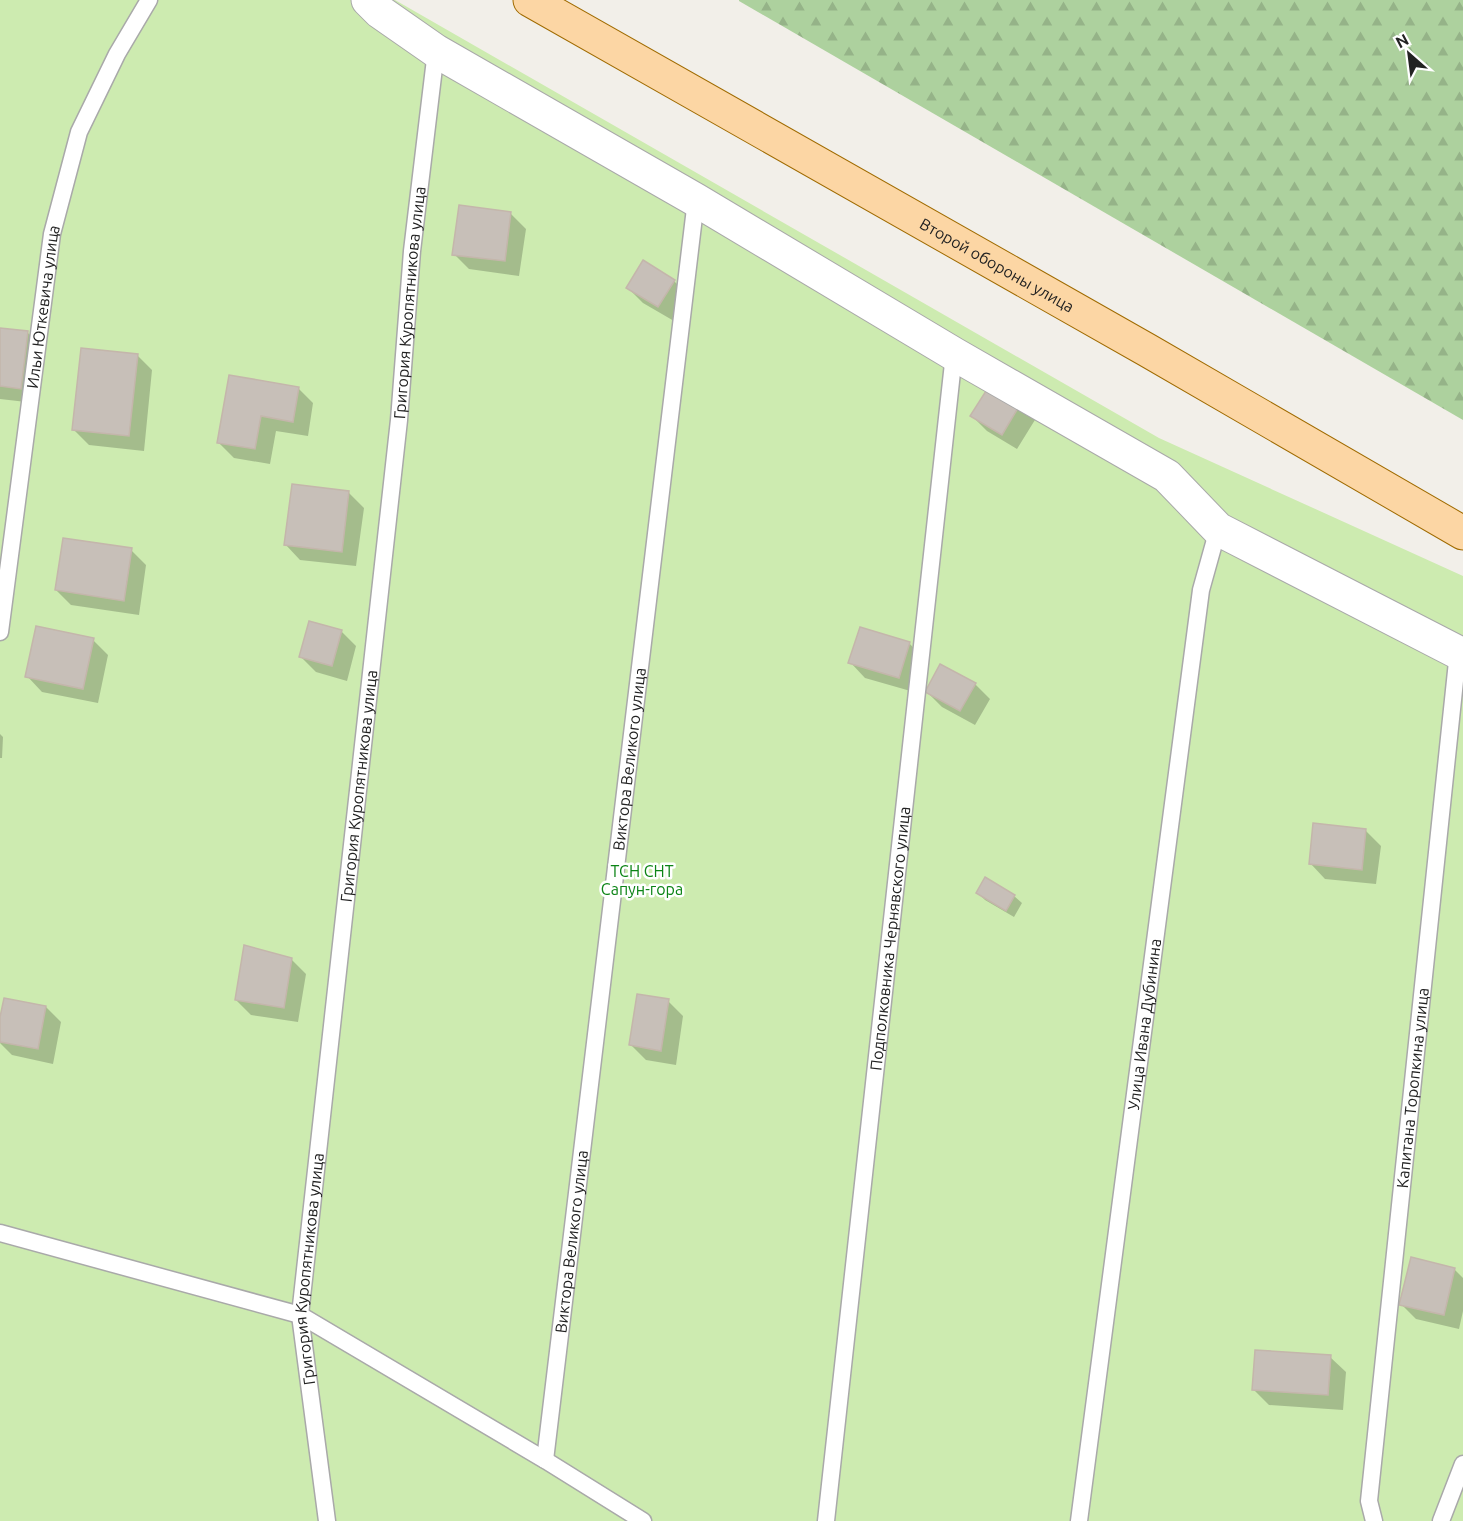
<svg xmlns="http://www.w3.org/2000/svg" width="1463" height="1521" font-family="Ubuntu,sans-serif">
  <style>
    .forest { fill: url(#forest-firs) }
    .garden { fill: #cdebb0 }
    .shadow { fill: #0003 }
    .building { fill: #c7bfb8; stroke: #c4b6ab; stroke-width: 1.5 }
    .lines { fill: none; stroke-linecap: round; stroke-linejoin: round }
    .service-casing { stroke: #a9a9a9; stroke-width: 19 }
    .minor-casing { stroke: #a9a9a9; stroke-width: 35 }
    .primary-casing { stroke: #a06b00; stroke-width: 35 }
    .service { stroke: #fff; stroke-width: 16 }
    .minor { stroke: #fff; stroke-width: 33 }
    .primary { stroke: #fcd6a4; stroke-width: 33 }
    .labels { text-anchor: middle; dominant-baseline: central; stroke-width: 5; stroke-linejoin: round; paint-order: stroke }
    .street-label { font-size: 16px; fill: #222; stroke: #fff }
    .park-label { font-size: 16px; fill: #0c8416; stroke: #fff }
  </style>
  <defs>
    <pattern id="forest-firs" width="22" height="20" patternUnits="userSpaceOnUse" patternTransform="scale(1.5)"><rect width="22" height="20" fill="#add19e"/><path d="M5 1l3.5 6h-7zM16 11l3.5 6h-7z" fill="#95b388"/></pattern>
  </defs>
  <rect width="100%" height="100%" fill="#f2efe9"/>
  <path class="forest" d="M739,0H1463V420L739,1Z"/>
  <path class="garden" d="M0,0H395L1159,438L1463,576V1521H0Z"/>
  <path class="shadow" d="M511,214L526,229L519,276L469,269L454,254Z
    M644,262L674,281L689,296L674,321L643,303L628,288Z
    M0,329L27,332L42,347L35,403L0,399Z
    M137,355L152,370L144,451L89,445L74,430Z
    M298,388L313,403L308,436L276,431L270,464L234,458L219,443Z
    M1023,400L1038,415L1017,449L987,431L972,416Z
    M349,493L364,508L356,566L300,560L285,544Z
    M131,550L146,565L139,615L71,605L56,590Z
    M341,631L356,646L347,681L316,672L301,657Z
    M93,640L108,655L98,703L42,692L27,676Z
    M909,643L924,659L914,692L865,678L850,662Z
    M975,684L990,699L975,725L942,707L927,692Z
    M0,734L3,737L2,758H0Z
    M1366,831L1381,846L1376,884L1325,879L1310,863Z
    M986,879L1014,896L1022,903L1014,917L985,900L977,892Z
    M291,959L306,974L298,1022L251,1015L236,1000Z
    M668,1001L683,1016L676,1065L646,1060L631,1045Z
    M46,1007L61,1022L53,1064L12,1055L0,1043V1025Z
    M1454,1269L1463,1278V1311L1459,1329L1416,1319L1401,1304Z
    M1330,1357L1346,1372L1343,1410L1269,1405L1254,1390Z"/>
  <path class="building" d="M459,205L511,212L505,261L452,255Z
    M643,260L675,280L658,307L626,288Z
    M0,328L28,331L21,389L0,386Z
    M81,348L138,354L129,436L72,430Z
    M229,375L299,387L293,422L261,416L255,449L217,443Z
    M993,380L1024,398L1002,435L970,416Z
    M292,484L349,491L342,552L284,545Z
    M63,538L132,548L124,601L55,590Z
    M309,621L342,630L332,666L299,657Z
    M36,626L94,638L83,689L25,677Z
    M860,627L910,642L899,678L848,663Z
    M940,664L976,683L960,711L925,692Z
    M1313,823L1366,829L1362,870L1309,864Z
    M985,877L1015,895L1006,911L976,893Z
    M244,945L292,958L284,1008L235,1000Z
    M637,994L669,999L661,1051L629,1045Z
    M4,998L46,1006L38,1049L0,1042V1017Z
    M1411,1257L1455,1268L1444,1315L1399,1305Z
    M1255,1350L1331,1355L1328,1395L1252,1390Z"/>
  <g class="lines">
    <defs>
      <g id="service">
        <path id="s1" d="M0,632L52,234L79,132L117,54L149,0"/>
        <path d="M0,1233L300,1315L545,1460L643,1521"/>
        <path id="s2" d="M545,1460L696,200"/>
        <path id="s3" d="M327,1521L300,1315L399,420L412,251L436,51"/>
        <path id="s4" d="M826,1521L954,354"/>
        <path id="s5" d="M1079,1521L1201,590L1218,529"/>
        <path id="s6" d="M1374,1521L1369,1501L1458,652"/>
        <path d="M1441,1521L1463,1464"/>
      </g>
      <path id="minor" d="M368,0L380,12L436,51L696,200L954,354L1167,476L1218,529L1463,655"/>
      <g id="primary">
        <path id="s7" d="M530,0L1147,350L1463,533"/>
      </g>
    </defs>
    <use href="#service" class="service-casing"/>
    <use href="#minor" class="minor-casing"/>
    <use href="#primary" class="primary-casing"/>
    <use href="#service" class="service"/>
    <use href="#minor" class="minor"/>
    <use href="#primary" class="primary"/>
  </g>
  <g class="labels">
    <g class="street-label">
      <text stroke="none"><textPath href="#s7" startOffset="537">Второй обороны улица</textPath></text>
      <text stroke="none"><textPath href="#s3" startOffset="1226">Григория Куропятникова улица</textPath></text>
      <text stroke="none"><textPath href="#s1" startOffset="328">Ильи Юткевича улица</textPath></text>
      <text stroke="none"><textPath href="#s2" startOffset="706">Виктора Великого улица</textPath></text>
      <text stroke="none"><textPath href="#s3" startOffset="740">Григория Куропятникова улица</textPath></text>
      <text stroke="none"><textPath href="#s4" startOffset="586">Подполковника Чернявского улица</textPath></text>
      <text stroke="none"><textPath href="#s5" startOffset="501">Улица Ивана Дубинина</textPath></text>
      <text stroke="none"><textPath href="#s6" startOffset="436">Капитана Торопкина улица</textPath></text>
      <text stroke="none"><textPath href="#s2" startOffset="220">Виктора Великого улица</textPath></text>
      <text stroke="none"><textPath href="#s3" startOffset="254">Григория Куропятникова улица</textPath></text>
    </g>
    <g class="park-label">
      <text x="642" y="871">ТСН СНТ<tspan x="642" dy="18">Сапун-гора</tspan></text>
    </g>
  </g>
  <g transform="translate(1409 54) rotate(332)" stroke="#ffffff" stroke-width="4.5" paint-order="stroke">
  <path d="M0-4.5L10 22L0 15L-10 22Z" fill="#222222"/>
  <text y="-9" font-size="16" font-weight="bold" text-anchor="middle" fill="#222222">N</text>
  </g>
</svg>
